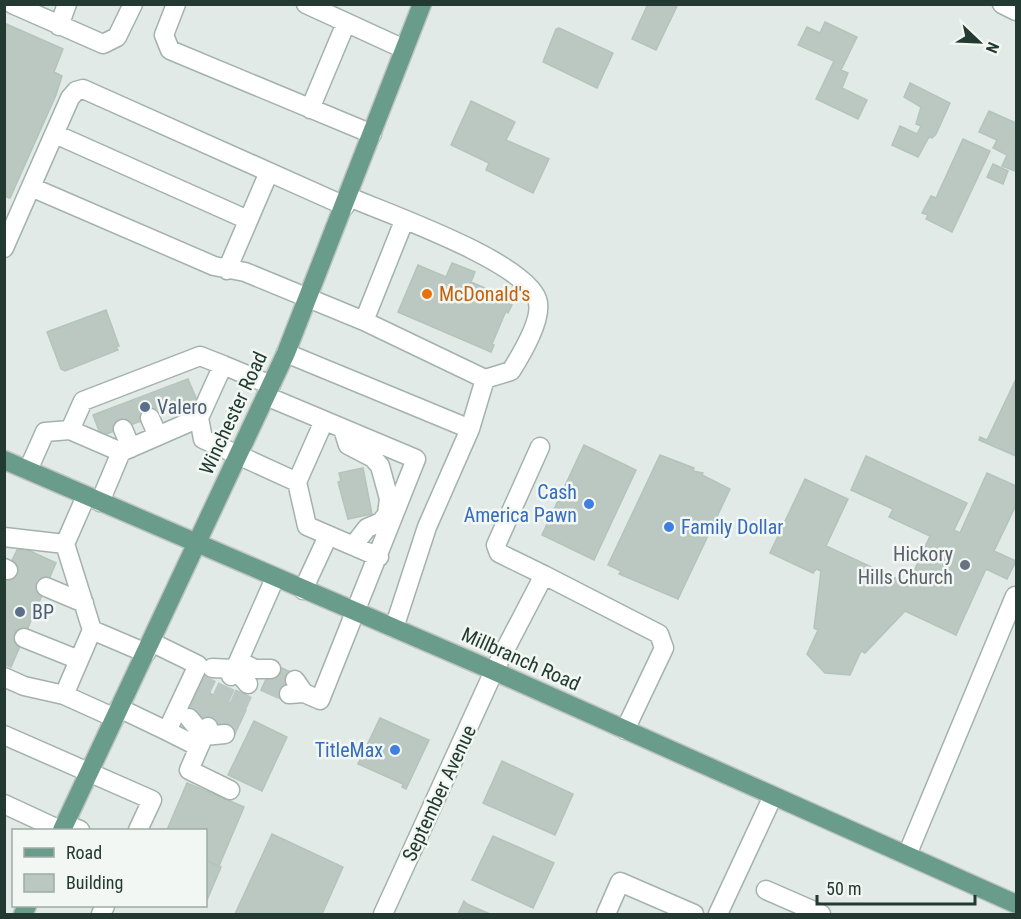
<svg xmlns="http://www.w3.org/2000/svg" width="1021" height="919" font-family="'Roboto Condensed',sans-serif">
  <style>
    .building { fill: #bac8c1; stroke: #b4c3bc; stroke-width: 1.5 }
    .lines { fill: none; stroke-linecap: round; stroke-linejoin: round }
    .minor-tunnel { stroke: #bbc7c2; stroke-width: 18; stroke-dasharray: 18 9; stroke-linecap: butt }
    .minor-casing { stroke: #a4b2ac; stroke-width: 21 }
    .major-casing { stroke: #bdc4c2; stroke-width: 21 }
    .minor { stroke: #fff; stroke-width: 18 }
    .major { stroke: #6a9c8b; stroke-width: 18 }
    .food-dot { fill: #e8710a; stroke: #f2f7f4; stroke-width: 2 }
    .service-dot { fill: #5c6f8a; stroke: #f2f7f4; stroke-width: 2 }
    .shop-dot { fill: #3f7fe0; stroke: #f2f7f4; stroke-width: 2 }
    .worship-dot { fill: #6b7280; stroke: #f2f7f4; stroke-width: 2 }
    .labels { text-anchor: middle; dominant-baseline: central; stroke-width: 5; stroke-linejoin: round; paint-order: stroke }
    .food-label { font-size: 20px; fill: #c56008; stroke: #f2f7f4; text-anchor: start }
    .service-label { font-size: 20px; fill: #4e5e75; stroke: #f2f7f4; text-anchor: start }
    .street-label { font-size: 20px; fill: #233a32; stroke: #f2f7f4 }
    .shop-label { font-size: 20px; fill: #366cbe; stroke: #f2f7f4; text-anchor: end }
    .worship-label { font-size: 20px; fill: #5b616d; stroke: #f2f7f4; text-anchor: end }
  </style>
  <rect width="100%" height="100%" fill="#e1eae6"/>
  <path class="building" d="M648,4H678L656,50L632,39Z
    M825,22L857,37L841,70L848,73L842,88L867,100L858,119L816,99L834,61L798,45L807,27L820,33Z
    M4,23L63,49L54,72L62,76L56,95L10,198L4,196Z
    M559,28L613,53L597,88L543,62L556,29Z
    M910,83L950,103L936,134L932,138L929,137L918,157L892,145L900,126L917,134L921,126L916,124L921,107L904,97Z
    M471,101L515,122L506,140L549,159L533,193L486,170L489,163L451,145Z
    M989,111L1016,123L1015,171L1002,166L1007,155L993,148L997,140L979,132Z
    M963,139L990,151L952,232L926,219L928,215L922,213L931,196L936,198Z
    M993,164L1008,171L1003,184L987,177Z
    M452,263L475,272L471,282L505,297L503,302L512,305L508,313L506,311L492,344L494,345L491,352L398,312L418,265L446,277Z
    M106,310L119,346L116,347L118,350L65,371L61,369L47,332Z
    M188,379L197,400L101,436L93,415Z
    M1016,379V456L979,440L980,437L987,440Z
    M584,445L636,470L594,560L542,535Z
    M660,455L694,468L693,471L703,473L702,475L730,489L678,599L619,574L621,571L608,565Z
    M866,456L967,503L954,530L960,533L987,473L1016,486V505L994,551L1016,561L1007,579L986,569L956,635L905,611L865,653L861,651L850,675L825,673L807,654L818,630L814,628L821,571L816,569L813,573L770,553L805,479L848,499L826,546L908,584L930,536L889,517L893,509L851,490Z
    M363,468L372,514L348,519L338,482L341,481L339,473Z
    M19,546L56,563L11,667L4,664V577Z
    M273,664L297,675L286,701L261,690Z
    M196,687L246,710L233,738L183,715Z
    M380,718L429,740L406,789L402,787L403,784L358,764Z
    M254,721L287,737L262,791L228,775Z
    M502,761L573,794L555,835L483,803Z
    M187,783L244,807L219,866L206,860V830H167Z
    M272,834L343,867L322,914H235Z
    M493,836L554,863L533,908L472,880Z
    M206,860L221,867L207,900L206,899Z
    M464,901L467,904L490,914H458Z"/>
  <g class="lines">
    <path class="minor-tunnel" d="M168,386L176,408
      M142,396L150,418
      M115,407L123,429
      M8,570L46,587
      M4,629L24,638
      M265,683L289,694
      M189,718L212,668
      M208,727L231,676
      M225,734L248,684"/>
    <defs>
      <path id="minor" d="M12,4L103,44L117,37L133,4
        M176,4L164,35L170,50L372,134
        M306,4L404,49
        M1002,4L1016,11
        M59,26L67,4
        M310,109L346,23
        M55,134L248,220
        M31,187L214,266L245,272L364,321L485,379L511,371C521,355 544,317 537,299C523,261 389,214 349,197
        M4,248L70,98L76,91L83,89L345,206
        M227,270L269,172
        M364,321L404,221
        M286,353L470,429
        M271,385L223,365L199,418L203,439L297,482
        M266,396L416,459L320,700L304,693
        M150,418L158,436
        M324,421L297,482L307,526L379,557
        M123,429L131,448
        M343,429L348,445L373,458L380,466L389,499L387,514L381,522L367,528L353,546
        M70,430L83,401L200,356L223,365
        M540,447L496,545L499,553L544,575
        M28,470L45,432L70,430L121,452
        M86,496L65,544L92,630
        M100,502L121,452L199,418
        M4,537L65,544
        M4,568L8,570
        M46,587L84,603
        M303,590L328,536
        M394,628L427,527L470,429L485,379
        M24,638L79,660
        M239,661L255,669H271
        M212,668L235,669L275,578
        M231,676L235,669L248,684
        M4,677L24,686L64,695
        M289,694L304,693L295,680
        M119,708L167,731L198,665L151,642
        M115,718L64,695L92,630L146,653
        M208,727L204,736L225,734
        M167,731L199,747L204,736L189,718
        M4,735L152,800L138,830
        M199,747L189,770L230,790
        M4,804L60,830
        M65,824L80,830
        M907,855L1015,596
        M766,890L821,914
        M101,914L105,906
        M383,914L494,671L544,575L659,634L664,648L625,730
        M606,914L620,882L694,914
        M718,914L773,796"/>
      <path id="major" d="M4,460L494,671L1016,904
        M62,830L286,353L422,4
        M23,914L27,906"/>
    </defs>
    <use href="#minor" class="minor-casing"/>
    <use href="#major" class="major-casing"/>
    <use href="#minor" class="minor"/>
    <use href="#major" class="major"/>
  </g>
  <circle class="food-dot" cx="427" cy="294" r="6"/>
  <g class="service-dot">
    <circle cx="145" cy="407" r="6"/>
    <circle cx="20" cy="612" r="6"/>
  </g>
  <g class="shop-dot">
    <circle cx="589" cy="504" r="6"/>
    <circle cx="669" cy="527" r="6"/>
    <circle cx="395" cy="750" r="6"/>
  </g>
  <circle class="worship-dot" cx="965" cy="565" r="6"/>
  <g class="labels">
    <g class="food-label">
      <text x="439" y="294">McDonald's</text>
    </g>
    <g class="service-label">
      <text x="157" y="407">Valero</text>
      <text x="32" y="612">BP</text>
    </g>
    <g class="street-label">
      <text transform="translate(233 413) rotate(-65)">Winchester Road</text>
      <text transform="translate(521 659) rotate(24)">Millbranch Road</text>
      <text transform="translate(439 793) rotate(-65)">September Avenue</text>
    </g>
    <g class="shop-label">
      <text x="577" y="492">Cash<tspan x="577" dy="23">America Pawn</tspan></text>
      <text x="681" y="527" text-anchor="start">Family Dollar</text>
      <text x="383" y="750">TitleMax</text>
    </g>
    <g class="worship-label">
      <text x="953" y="554">Hickory<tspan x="953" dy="23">Hills Church</tspan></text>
    </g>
  </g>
  <rect width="1021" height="919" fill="none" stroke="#233a32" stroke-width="12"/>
  <rect x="12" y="829" width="195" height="78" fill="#f2f7f4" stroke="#9faba6" stroke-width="1.5"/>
  <rect x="24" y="848" width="30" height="9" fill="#6a9c8b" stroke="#9faba6" stroke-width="1.5"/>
  <text x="66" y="859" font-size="18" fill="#233a32">Road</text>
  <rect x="24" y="874" width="30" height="18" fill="#bac8c1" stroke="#9faba6" stroke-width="1.5"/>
  <text x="66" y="889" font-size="18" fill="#233a32">Building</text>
  <g transform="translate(979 42) rotate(113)" stroke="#f2f7f4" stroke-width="4.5" paint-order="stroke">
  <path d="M0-4.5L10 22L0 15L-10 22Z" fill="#233a32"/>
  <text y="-9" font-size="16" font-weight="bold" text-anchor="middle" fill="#233a32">N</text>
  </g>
  <path d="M817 895v9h158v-9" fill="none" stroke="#233a32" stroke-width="3"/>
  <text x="826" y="895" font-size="18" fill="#233a32" stroke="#f2f7f4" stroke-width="4.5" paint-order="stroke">50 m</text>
</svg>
